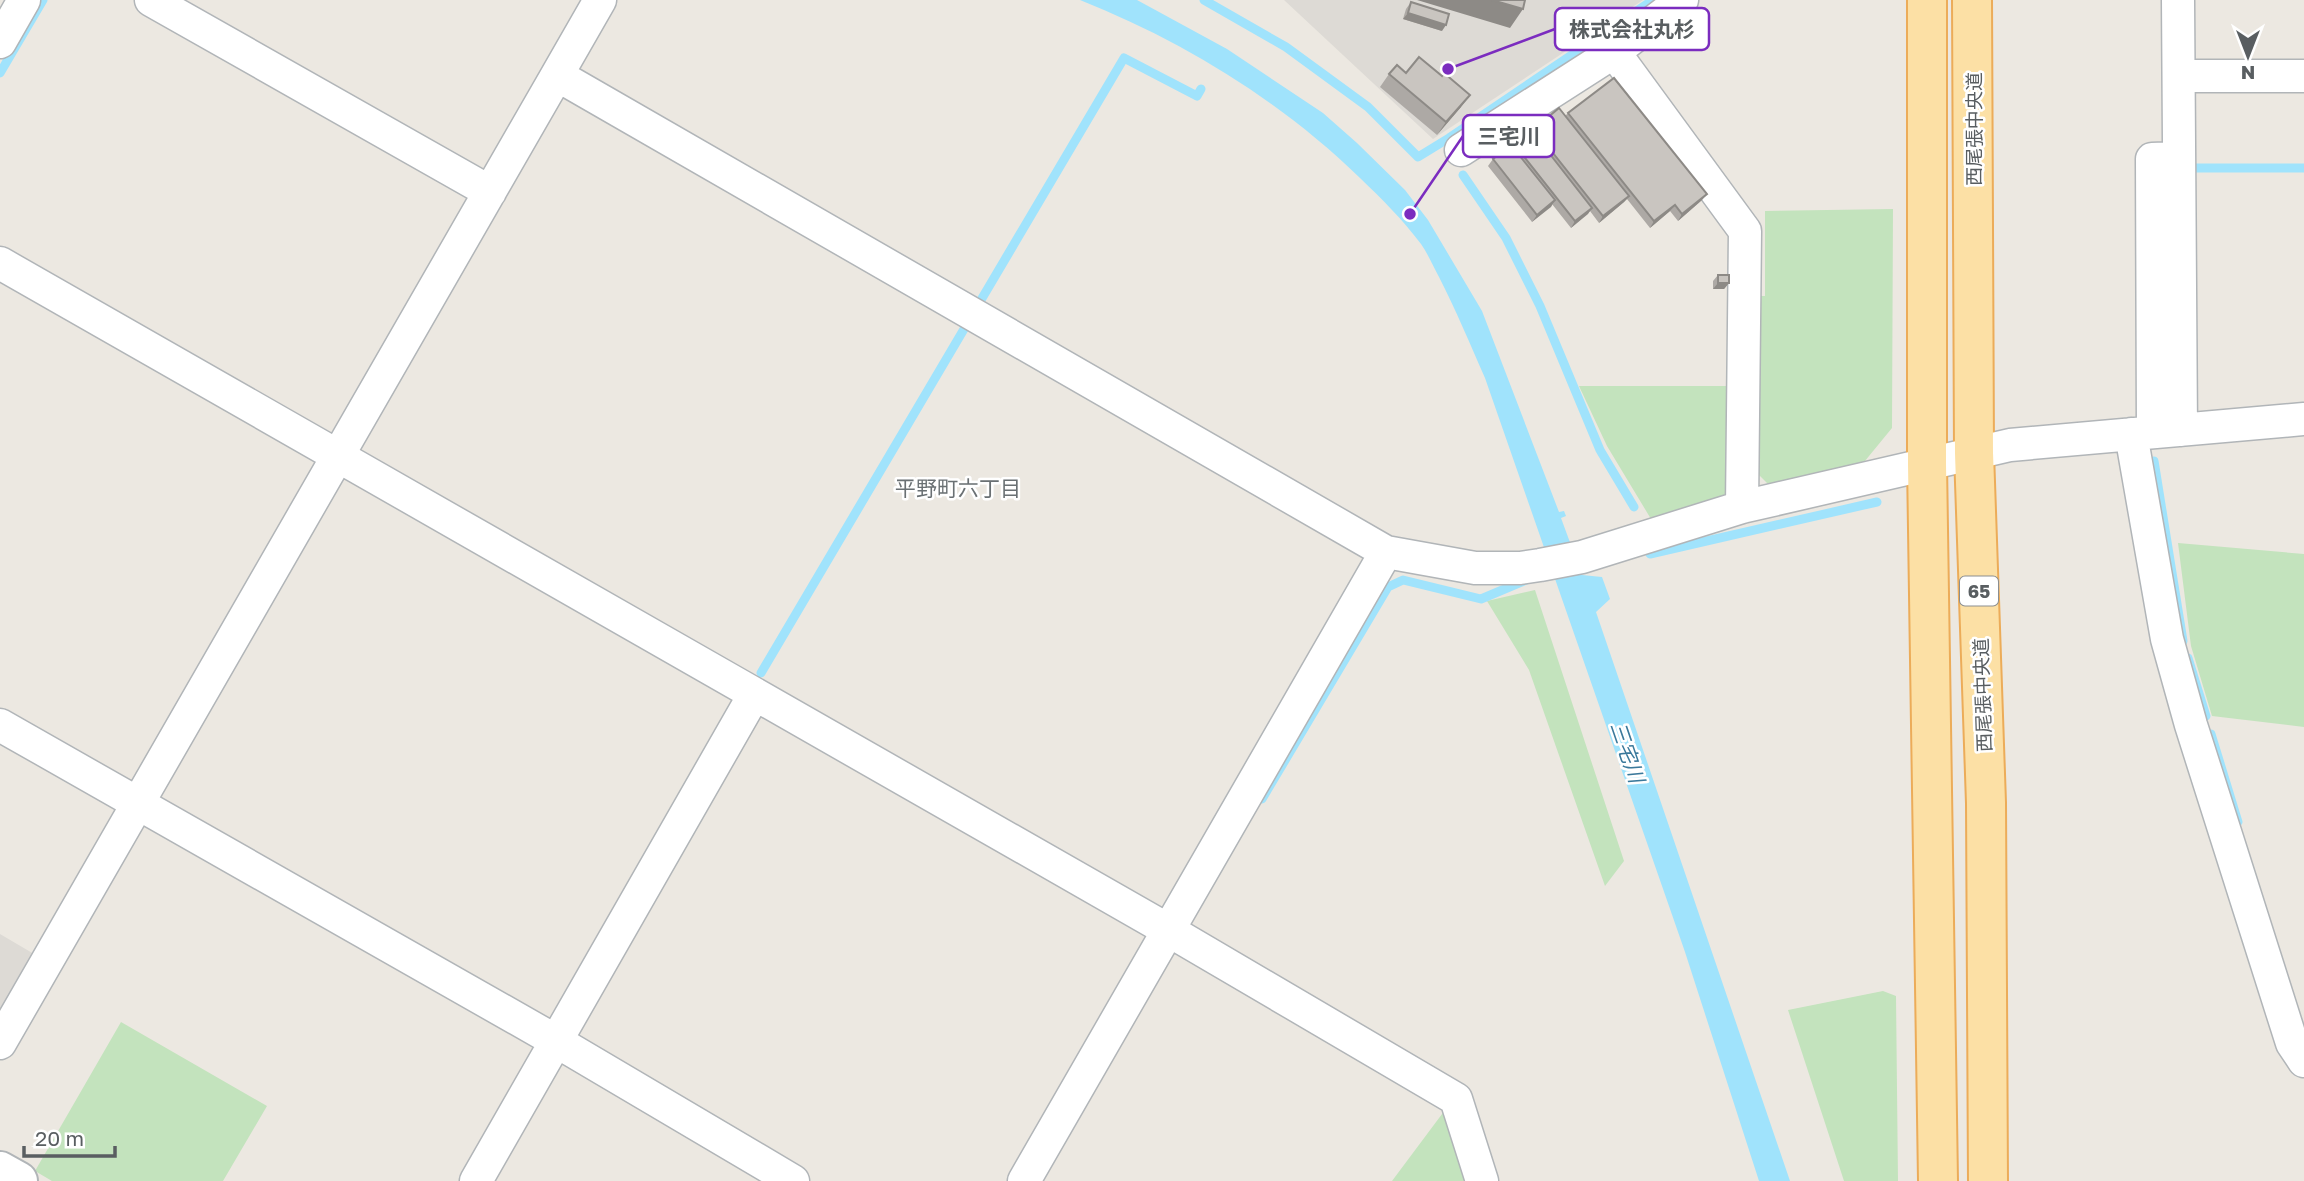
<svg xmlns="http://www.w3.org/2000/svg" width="2304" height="1181" font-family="'Golos Text','Noto Sans JP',sans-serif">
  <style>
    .industrial { fill: #dddad5 }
    .green { fill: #c3e3bd }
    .water { fill: #a0e3fc }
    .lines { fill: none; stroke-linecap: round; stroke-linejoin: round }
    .stream { stroke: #a0e3fc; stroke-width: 9 }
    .minor-casing { stroke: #b1b5b8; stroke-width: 35 }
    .tertiary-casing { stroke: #b1b5b8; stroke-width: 42 }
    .primary-casing { stroke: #ecac59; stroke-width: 42 }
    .minor { stroke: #fff; stroke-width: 32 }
    .tertiary { stroke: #fff; stroke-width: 38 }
    .primary { stroke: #fce0a5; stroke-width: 38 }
    .wall { fill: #ada9a5 }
    .shaded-wall { fill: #8d8a86 }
    .building { fill: #c9c5c0; stroke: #8d8a86; stroke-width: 2 }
    .labels { text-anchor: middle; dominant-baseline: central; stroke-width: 5; stroke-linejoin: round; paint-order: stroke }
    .shield { fill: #fff; stroke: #8b8e90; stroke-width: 2 }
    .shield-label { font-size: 18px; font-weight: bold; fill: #595e61 }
    .street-label { font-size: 19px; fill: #595e61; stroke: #fff }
    .neighbourhood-label { font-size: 21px; fill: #6a7073; stroke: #fff }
    .water-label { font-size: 21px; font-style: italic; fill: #3a799b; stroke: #fff }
    .leader { fill: none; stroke: #7b2cbf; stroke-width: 2.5 }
    .callout-dot { fill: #7b2cbf; stroke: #fff; stroke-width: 2.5 }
    .callout { fill: #fff; stroke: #7b2cbf; stroke-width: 2.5 }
    .callout-label { font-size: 21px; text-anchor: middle; font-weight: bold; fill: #595e61 }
  </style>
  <rect width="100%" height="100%" fill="#ece8e1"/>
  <path class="industrial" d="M1284,0H1643L1433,139Z
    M0,934L34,954L0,1014Z"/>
  <path class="green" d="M1893,209L1892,428L1860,467L1772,488L1753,469V296H1765V211Z
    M1579,386H1733L1736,482L1723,502L1651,519L1607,446Z
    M2178,543L2304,554V727L2212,716L2191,646Z
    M1535,590L1624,861L1605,886L1529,670L1487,601Z
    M1883,991L1896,996L1898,1181H1844L1788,1010Z
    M121,1022L267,1106L223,1181H52L35,1171Z
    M1448,1106L1472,1181H1392Z"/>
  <path class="water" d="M1080,0H1137L1227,49L1323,113L1357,143L1405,190L1428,220L1482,311L1559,512L1564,511L1566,516L1561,518L1582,575L1602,577L1610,599L1596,612L1790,1181H1759L1685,952L1485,378C1470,344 1456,310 1439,277C1433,266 1428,254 1421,244C1403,220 1382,199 1360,178C1281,101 1183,41 1080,0Z"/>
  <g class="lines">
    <path class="stream" d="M1204,0L1286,47L1368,107L1418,157L1449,138L1653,0
      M0,73L43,0
      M2193,168H2304
      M1463,175L1506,238L1540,306L1600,450L1634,507
      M981,300L1124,58L1197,96L1201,89
      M2154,461L2183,641
      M1650,554L1877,502
      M2188,658L2206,716
      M761,673L967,324
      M2211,734L2238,822
      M1262,799L1388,587L1403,580L1481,599L1526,580"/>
    <defs>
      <path id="minor" d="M151,0L490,192
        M2178,0L2181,430
        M0,42L24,0
        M1614,52L1745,231L1742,507
        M557,75L600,0
        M2179,76H2304
        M1461,150L1614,52L1682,0
        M0,263L1168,930L1456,1099L1482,1181
        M2153,432L2152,159L2179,158
        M2131,434L2167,639L2191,725L2292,1043L2304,1061
        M0,725L556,1041L793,1181
        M0,1043L557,75L1386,552L1475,568H1520L1540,565L1582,557L1742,507L2010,445L2304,419
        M476,1181L754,695
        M1024,1181L1386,552"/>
      <path id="tertiary" d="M0,1171L18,1181"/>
      <path id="primary" d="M1927,0V464L1938,1181
        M1972,0L1974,453L1986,803L1988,1181"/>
    </defs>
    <use href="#minor" class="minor-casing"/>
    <use href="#tertiary" class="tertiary-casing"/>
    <use href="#primary" class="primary-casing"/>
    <use href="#minor" class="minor"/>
    <use href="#tertiary" class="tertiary"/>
    <use href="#primary" class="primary"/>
  </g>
  <path class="wall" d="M1411,2L1442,31L1403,19L1406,9Z
    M1406,73L1461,107L1437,135L1380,87L1389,74Z
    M1568,113L1702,200L1678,221L1670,211L1650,228L1627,199L1624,202L1599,223L1590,211L1571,228L1552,204L1532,222L1488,166L1493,159L1512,146L1514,144L1532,131L1534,129L1565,116Z
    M1718,275L1729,283L1724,289H1713V281Z"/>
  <path class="shaded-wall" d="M1417,0H1492L1523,9L1510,28Z
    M1408,13L1446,25L1442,31L1403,19Z
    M1470,95L1461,107L1437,135L1446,122Z
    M1707,194L1702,200L1678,221L1682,214Z
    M1629,196L1624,202L1599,223L1603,216Z
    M1555,200L1551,207L1532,222L1537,215Z
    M1675,205L1670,211L1650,228L1654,221Z
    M1592,208L1588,214L1571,228L1575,221Z
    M1718,283H1729L1724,289H1713Z"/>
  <path class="building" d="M1492,0H1525L1523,9Z
    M1411,2L1449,14L1446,25L1408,13Z
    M1419,57L1442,76L1444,73L1470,95L1446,122L1389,74L1397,65L1406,73Z
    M1614,78L1707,194L1682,214L1675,205L1654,221L1568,113Z
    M1559,108L1629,196L1603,216L1534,129Z
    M1531,130L1592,208L1575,221L1514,144Z
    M1511,145L1555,200L1537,215L1493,159Z
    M1718,275H1729V283H1718Z"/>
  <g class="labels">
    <rect class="shield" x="1960" y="576.5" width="38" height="29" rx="5"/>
    <g class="shield-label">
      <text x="1979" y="591">65</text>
    </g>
    <g class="street-label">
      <text transform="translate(1973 129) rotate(-90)">西尾張中央道</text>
      <text transform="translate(1982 695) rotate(-92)">西尾張中央道</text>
    </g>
    <g class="neighbourhood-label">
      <text x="958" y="488">平野町六丁目</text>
    </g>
    <g class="water-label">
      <text transform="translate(1628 752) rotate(71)">三宅川</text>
    </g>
  </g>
  <path class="leader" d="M1448 69L1555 29M1410 214L1463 136"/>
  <g class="callout-dot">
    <circle cx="1448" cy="69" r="7"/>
    <circle cx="1410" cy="214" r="7"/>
  </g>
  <g class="callout">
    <rect x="1555" y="8" width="154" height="42" rx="7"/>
    <rect x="1463" y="115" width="91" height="42" rx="7"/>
  </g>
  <g class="callout-label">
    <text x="1632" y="37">株式会社丸杉</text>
    <text x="1509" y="144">三宅川</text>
  </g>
  <g transform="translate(2248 56) rotate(180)" stroke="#ffffff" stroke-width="5" paint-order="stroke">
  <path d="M0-5L12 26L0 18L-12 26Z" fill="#595e61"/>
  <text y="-10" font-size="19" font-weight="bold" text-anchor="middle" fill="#595e61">N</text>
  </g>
  <path d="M24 1146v10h91v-10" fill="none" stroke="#595e61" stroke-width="3.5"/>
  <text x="35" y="1146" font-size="21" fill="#595e61" stroke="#ffffff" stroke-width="5" paint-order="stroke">20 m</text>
</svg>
